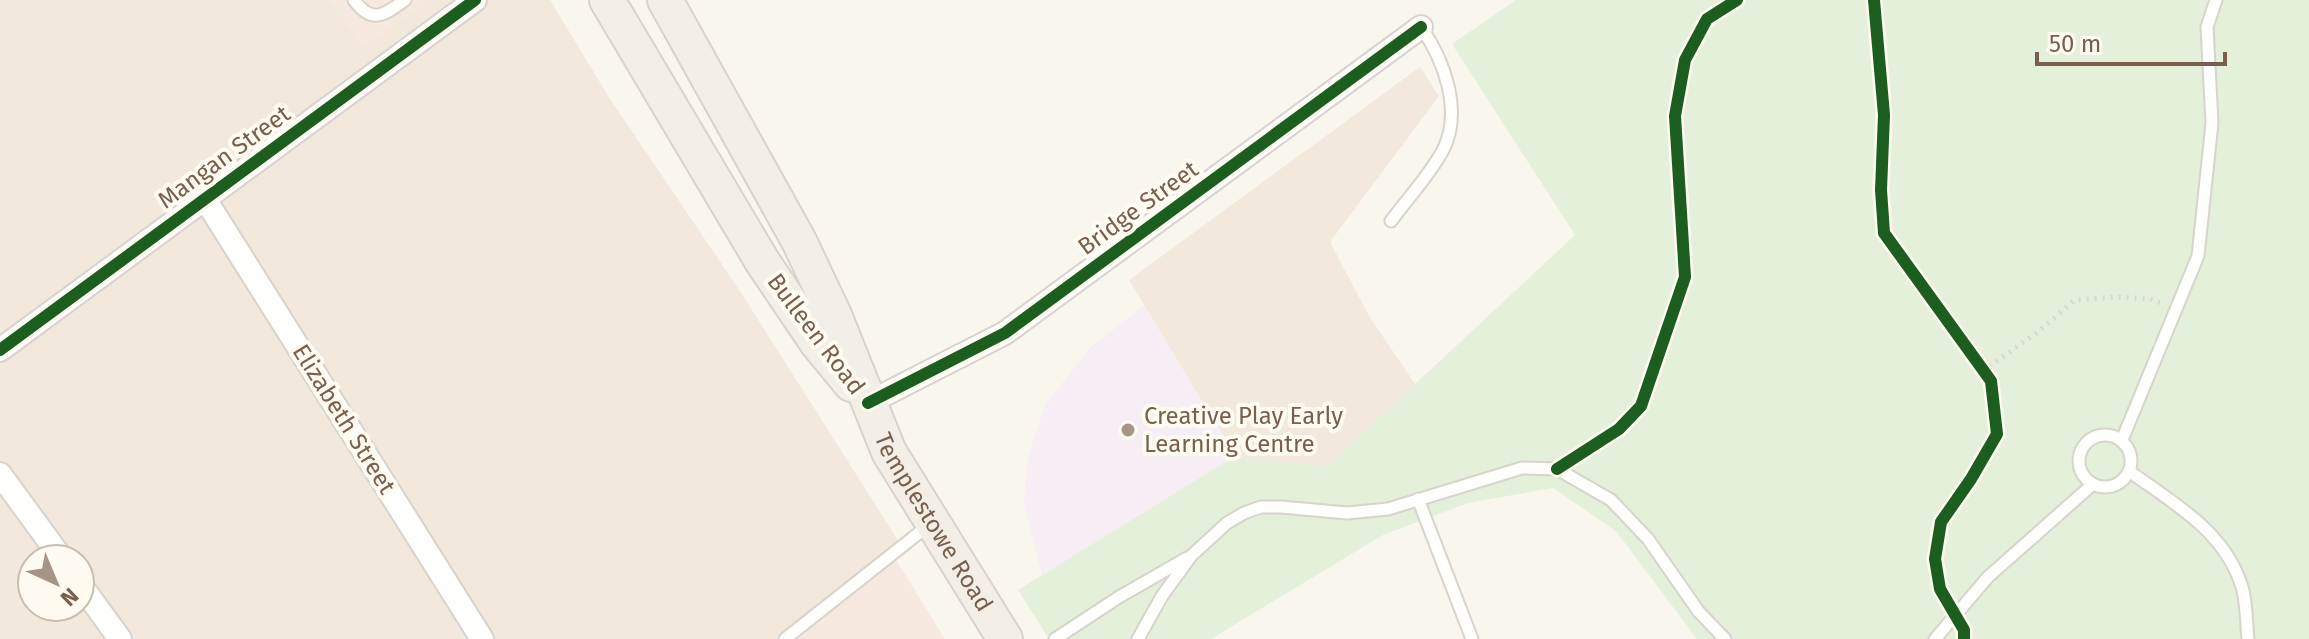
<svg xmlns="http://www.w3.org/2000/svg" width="2309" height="639" font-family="'Fira Sans',sans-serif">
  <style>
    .residential { fill: #f2e9dc; fill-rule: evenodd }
    .commercial { fill: #f6e9df }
    .education { fill: #f6edf5 }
    .green { fill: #e4f0d9 }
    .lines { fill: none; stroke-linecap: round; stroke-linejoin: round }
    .service-casing { stroke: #d8d3cc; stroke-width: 15 }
    .minor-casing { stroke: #d8d3cc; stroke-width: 26 }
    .primary-casing { stroke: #dad3cb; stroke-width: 38 }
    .path { stroke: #dbd6cf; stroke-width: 5; stroke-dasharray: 2 6; stroke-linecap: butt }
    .service { stroke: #fefefc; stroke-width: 11 }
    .minor { stroke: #fefefc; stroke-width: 22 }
    .primary { stroke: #f3efe6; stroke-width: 34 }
    .cycleway-casing { stroke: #fffbf1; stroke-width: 17 }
    .cycleway { stroke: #1b5e20; stroke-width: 12 }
    .poi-dot { fill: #a69485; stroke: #fffbf1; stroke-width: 3 }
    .labels { text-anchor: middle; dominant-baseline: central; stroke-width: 8; stroke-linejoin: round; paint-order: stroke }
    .street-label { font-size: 24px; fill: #79604c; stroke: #fffbf1 }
    .poi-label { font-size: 24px; fill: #79604c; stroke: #fffbf1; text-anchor: start }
  </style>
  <rect width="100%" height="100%" fill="#f9f6ee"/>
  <path class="residential" d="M0,0H329L364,46L428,0H550L610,99L740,291L899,542L781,634L784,639H0ZM32,559H80V607H32Z
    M1420,67L1439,96L1330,242L1369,316L1415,384L1327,466L1235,456L1129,280Z"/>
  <path class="commercial" d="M329,0H428L364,46Z
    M890,550L945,639H784L781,634Z"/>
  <path class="education" d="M1144,306L1235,456L1042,575L1024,502L1028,456L1045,405L1091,347Z"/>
  <path class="green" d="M1516,0H2309V639H1697L1616,531L1553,488L1468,503L1383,535L1211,639H1049L1018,590L1235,456L1327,466L1575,235L1452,44Z"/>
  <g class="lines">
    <defs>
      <path id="service" d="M354,0C372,25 384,15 405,0
        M1391,221C1407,199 1430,175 1443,150C1463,111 1444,60 1421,27
        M2079 461a26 26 0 1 1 52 0a26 26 0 1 1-52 0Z
        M2122,440L2198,256L2212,123L2207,27L2216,0
        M2129,471C2173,503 2223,530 2241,584C2247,600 2246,621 2248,639
        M1418,499L1472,639
        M785,639L929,525
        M1055,639L1119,597L1187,558
        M1138,639L1162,596L1191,556L1227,523L1244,513L1261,507H1281L1347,513L1388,509L1522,468L1557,469L1611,500L1648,539L1699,612L1725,639
        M1935,639L1988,577L2093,484"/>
      <path id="minor" d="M205,199L482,639
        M0,350L475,0
        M868,403L1005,333L1421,27
        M0,474L62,559
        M80,584L120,639"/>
      <g id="primary">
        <path d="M607,0L762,261L818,344L851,384"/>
        <path id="s1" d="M665,0L799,241L834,315L889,452L1005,639"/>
      </g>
    </defs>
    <use href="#service" class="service-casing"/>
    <use href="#minor" class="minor-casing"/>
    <use href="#primary" class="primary-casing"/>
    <path class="path" d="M1983,371L2039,331L2075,300L2117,297L2150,299L2161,303"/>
    <use href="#service" class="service"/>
    <use href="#minor" class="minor"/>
    <use href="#primary" class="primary"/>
    <defs>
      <path id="cycleway" d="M1874,0L1884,115L1881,190L1884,233L1991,381L1997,434L1971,479L1941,522L1935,559L1940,589L1964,630V639
        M0,350L475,0
        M868,403L1005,333L1421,27
        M1557,469L1619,429L1641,406L1685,277L1675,116L1685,60L1707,19L1737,0"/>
    </defs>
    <use href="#cycleway" class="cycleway-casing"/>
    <use href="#cycleway" class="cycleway"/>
  </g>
  <circle class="poi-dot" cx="1128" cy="430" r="8"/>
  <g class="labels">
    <g class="street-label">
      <text transform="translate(224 157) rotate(-36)">Mangan Street</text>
      <text transform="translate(1138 208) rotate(-36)">Bridge Street</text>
      <text transform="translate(816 334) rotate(53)">Bulleen Road</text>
      <text transform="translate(344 419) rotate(58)">Elizabeth Street</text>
      <text stroke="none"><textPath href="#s1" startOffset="588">Templestowe Road</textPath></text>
    </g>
    <g class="poi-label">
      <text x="1144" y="416">Creative Play Early<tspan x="1144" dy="28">Learning Centre</tspan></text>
    </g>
  </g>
  <g transform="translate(56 583) rotate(136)"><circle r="38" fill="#fffbf1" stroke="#c9bdaf" stroke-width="2"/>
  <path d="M0-6L14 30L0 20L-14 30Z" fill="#a69485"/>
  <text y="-12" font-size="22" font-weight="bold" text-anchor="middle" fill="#79604c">N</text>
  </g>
  <path d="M2037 52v12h188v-12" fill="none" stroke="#79604c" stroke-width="4"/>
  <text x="2049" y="52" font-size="24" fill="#79604c" stroke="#fffbf1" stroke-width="6" paint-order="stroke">50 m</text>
</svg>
